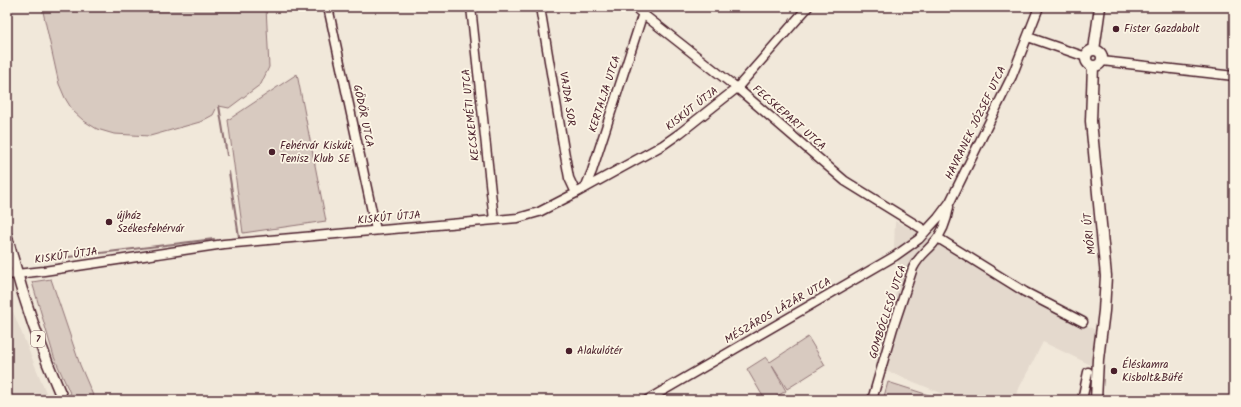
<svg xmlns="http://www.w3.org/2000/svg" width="1241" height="407" font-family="Kalam,sans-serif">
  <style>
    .built { fill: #e4d9cd }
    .green { fill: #d8cac0; stroke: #917476 }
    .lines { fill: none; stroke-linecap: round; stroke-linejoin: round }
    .stream { stroke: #8b6d6f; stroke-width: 2 }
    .minor-casing { stroke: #4a1f2b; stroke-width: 11 }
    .major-casing { stroke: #4a1f2b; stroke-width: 13 }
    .minor { stroke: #fcf5e5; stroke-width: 8 }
    .major { stroke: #fcf5e5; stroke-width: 10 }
    .poi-dot { fill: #4a1f2b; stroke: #fcf5e5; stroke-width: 1.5 }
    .labels { text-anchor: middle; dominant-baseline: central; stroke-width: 3.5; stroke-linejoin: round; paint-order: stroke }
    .shield { fill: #fcf5e5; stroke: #7f5f63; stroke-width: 1 }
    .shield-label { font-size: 10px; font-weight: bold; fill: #4a1f2b }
    .poi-label { font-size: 11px; fill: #4a1f2b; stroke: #fcf5e5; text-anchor: start }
    .street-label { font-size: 11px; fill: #4a1f2b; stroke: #fcf5e5 }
  </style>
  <rect width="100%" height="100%" fill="#f1e8da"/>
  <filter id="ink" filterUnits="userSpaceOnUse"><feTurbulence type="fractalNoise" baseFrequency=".025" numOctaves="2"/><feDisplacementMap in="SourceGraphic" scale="8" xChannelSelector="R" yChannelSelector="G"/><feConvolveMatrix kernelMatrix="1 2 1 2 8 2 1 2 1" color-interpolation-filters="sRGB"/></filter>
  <g filter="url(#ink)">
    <path class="built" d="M895,221L940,243L1095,330L1091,365L1043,342L1013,400H958L875,366L903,268L899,264L894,247Z
      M7,297L49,400H7Z"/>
    <path class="green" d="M42,7H266L269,67L261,84L229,108L219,106L216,109L213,115L200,122L150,136L114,134L97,129L84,121L73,111L65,98L59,84Z
      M297,74L326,221L243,233L228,120Z
      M51,279L80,365L95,400H73L54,357L32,282Z
      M808,337L825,365L787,389L771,364L786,391L770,400H765L747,369L766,357L770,362Z
      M888,382L944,400H883Z"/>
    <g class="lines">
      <path class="stream" d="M219,106L227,155
        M229,172L239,237
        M36,261L214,239"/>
      <defs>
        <path id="minor" d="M328,7L376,230
          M471,7L494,220
          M540,7L564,150L569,178L576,193
          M634,7L737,88L845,181L926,231
          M1028,37L1086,57
          M1102,61L1234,76
          M585,188L592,171L645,7
          M938,238L1025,292L1083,322
          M7,275L44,271L224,244L518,218L539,212L576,193L663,145L680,133L737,88L808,7
          M647,400L895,256L919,239L926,231L938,218L950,202L1012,76L1039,7
          M872,400L893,328L913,268C919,256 925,253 933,244C942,234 947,220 949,207
          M1082,400L1088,372"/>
        <path id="major" d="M1094,50L1100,7
          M1086 58a8 8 0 1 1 16 0a8 8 0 1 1-16 0Z
          M1093,66L1091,121L1106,276L1104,311L1098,359L1096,400
          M7,237C21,292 40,348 63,400"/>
      </defs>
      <use href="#minor" class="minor-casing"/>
      <use href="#major" class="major-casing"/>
      <use href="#minor" class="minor"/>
      <use href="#major" class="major"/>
    </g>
  </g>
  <g class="poi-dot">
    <circle cx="1116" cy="29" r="4"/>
    <circle cx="272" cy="152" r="4"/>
    <circle cx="109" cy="222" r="4"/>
    <circle cx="569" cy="351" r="4"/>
    <circle cx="1114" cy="371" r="4"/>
  </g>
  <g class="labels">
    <rect class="shield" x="31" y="331" width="14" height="16" rx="3"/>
    <g class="shield-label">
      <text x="38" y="339">7</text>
    </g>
    <g class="poi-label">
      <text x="1124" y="29">Fister Gazdabolt</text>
      <text x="280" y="146">Fehérvár Kiskút<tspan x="280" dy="13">Tenisz Klub SE</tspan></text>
      <text x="117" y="216">újház<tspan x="117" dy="13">Székesfehérvár</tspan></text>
      <text x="577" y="351">Alakulótér</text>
      <text x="1122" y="365">Éléskamra<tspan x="1122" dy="13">Kisbolt&amp;Büfé</tspan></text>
    </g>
    <g class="street-label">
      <text transform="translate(605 94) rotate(-72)">KERTALJA UTCA</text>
      <text transform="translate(567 99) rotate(81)">VAJDA SOR</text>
      <text transform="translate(692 109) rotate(-38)">KISKÚT ÚTJA</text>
      <text transform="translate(471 115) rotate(-96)">KECSKEMÉTI UTCA</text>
      <text transform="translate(363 116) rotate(78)">GÖDÖR UTCA</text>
      <text transform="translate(789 118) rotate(41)">FECSKEPART UTCA</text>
      <text transform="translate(976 123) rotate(-64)">HAVRANEK JÓZSEF UTCA</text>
      <text transform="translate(389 218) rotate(-5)">KISKÚT ÚTJA</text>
      <text transform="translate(1090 234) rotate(-96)">MÓRI ÚT</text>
      <text transform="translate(66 256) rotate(-8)">KISKÚT ÚTJA</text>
      <text transform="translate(778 311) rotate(-30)">MÉSZÁROS LÁZÁR UTCA</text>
      <text transform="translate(888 312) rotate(-72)">GOMBÓCLESŐ UTCA</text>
    </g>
  </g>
  <rect width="1241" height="407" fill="none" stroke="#fcf5e5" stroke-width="24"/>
  <rect x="12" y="12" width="1217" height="383" fill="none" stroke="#4a1f2b" stroke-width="1.5" filter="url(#ink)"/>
</svg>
